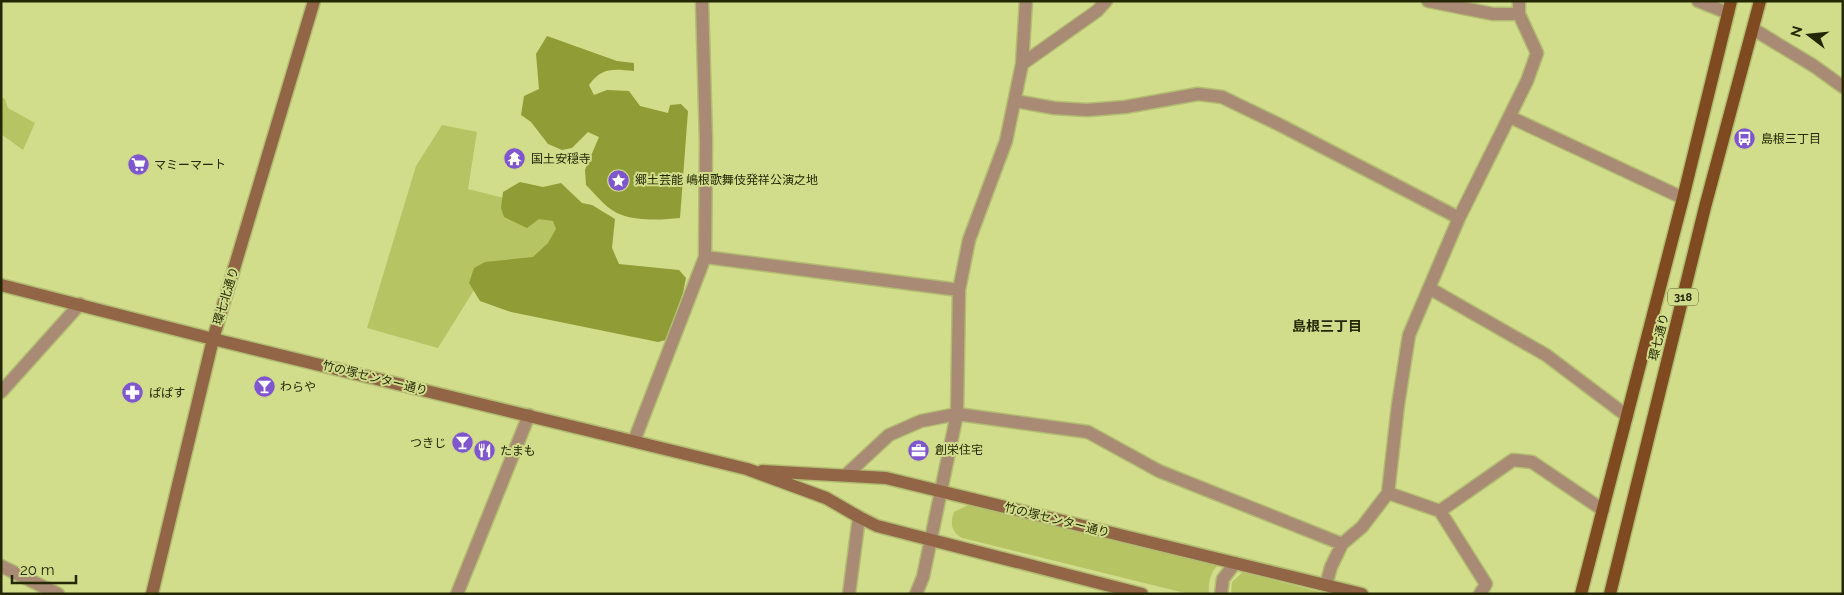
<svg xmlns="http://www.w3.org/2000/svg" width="1844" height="595" font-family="Raleway,'Noto Sans JP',sans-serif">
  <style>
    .green { fill: #b6c464 }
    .forest { fill: #909c35 }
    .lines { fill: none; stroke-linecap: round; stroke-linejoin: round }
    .street-casing { stroke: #b2bc72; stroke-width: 15 }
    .secondary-casing { stroke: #b2bc72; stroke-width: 15 }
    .primary-casing { stroke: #b2bc72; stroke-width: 15 }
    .street { stroke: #a98a74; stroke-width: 12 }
    .secondary { stroke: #916545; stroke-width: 12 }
    .primary { stroke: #804a20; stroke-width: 12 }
    .labels { text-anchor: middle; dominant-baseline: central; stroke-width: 4; stroke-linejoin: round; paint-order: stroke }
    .shield { fill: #d1dd8a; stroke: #575e2c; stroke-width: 1 }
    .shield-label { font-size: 11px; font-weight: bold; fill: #232704 }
    .poi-label { font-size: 12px; fill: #232704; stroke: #d1dd8a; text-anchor: start }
    .street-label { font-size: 12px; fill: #232704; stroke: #d1dd8a }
    .neighbourhood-label { font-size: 14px; font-weight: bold; fill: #232704; stroke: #d1dd8a }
  </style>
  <rect width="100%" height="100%" fill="#d1dd8a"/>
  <path class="green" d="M1,97L5,99L8,108L35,123L23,150L1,134Z
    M442,125L477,132L468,189L561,212L553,266L474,290L438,348L367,328L416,166Z
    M970,504L1218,565C1210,573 1208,583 1209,594H1189L962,538C951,532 950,523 954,512Z
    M1243,572L1327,594H1231L1232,582Z"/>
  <path class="forest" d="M547,36L617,61L634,63V71C613,69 602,67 589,85L594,95L607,90L629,91L640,106L668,113L670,105L681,104L688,111L680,218C662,220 639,221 622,215C608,211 596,195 586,185L585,170L599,137L588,132L572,148L562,150L548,144L531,122L521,115L524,96L539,89L536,54Z
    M520,182L543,187L561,183L582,203L592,205L615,219L612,248L619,264L679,270L686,278L683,293L666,340L658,342L511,312L480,301L469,283L474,268L485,262L533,257L548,243L556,229L553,221L539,219L527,228L504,217L501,208L503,192Z"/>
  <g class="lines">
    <defs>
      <path id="street" d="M1428,1L1493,14H1519
        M1698,1L1728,13
        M1753,29L1814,66L1843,87
        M1022,64L1097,11L1106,1
        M1015,101L1054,108L1087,110L1125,107L1198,94L1222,97L1280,125L1459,218
        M1510,117L1683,198
        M705,257L959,290
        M1429,288L1546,355L1627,416
        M1,392L80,304
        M634,441L705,257L706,141L702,1
        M846,475L889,435L921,421L957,414L1088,432L1159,471L1342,544
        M1388,493L1440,511L1513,460L1532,462L1603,510
        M1440,511L1486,584L1480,594
        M1,566L58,594
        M1326,585L1331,567L1342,544L1362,527L1388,493L1398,405L1409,335L1459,218L1527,81L1537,53L1519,14V1
        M457,594L529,415
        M849,594L859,517
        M916,594L923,577L957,414L959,290L969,240L1006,141L1022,64L1026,1
        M1221,594L1223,579L1235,563"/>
      <path id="secondary" d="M1,285L213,339L747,469L826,498L859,517L877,526L1142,594
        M762,471L886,478L1362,594
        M152,594L213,339L314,1"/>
      <path id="primary" d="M1581,594L1683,198L1731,1
        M1610,594L1705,207L1760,1"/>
    </defs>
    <use href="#street" class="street-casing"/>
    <use href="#secondary" class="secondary-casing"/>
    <use href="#primary" class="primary-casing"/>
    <use href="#street" class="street"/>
    <use href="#secondary" class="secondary"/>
    <use href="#primary" class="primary"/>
  </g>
  <defs>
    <symbol id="bus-disc" viewBox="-11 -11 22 22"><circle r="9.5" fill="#8056cf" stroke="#d1dd8a"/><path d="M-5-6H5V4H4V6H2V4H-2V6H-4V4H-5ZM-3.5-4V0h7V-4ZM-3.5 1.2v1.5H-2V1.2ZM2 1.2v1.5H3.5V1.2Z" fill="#fff"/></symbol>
    <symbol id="temple-disc" viewBox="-11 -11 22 22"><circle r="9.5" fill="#8056cf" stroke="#d1dd8a"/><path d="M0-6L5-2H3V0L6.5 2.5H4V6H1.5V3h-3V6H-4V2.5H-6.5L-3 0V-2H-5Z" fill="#fff"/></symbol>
    <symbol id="supermarket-disc" viewBox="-11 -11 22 22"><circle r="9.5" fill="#8056cf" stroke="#d1dd8a"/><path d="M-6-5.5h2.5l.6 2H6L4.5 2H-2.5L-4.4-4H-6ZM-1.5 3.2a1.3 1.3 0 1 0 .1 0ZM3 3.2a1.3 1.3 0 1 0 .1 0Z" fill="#fff"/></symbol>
    <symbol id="sight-disc" viewBox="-11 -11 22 22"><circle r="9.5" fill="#8056cf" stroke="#d1dd8a"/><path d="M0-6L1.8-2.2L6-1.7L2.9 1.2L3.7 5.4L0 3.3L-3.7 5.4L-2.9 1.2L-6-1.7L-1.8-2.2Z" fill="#fff"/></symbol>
    <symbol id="bar-disc" viewBox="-11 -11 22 22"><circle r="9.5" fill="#8056cf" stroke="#d1dd8a"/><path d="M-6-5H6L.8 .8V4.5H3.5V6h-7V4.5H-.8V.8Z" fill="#fff"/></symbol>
    <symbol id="pharmacy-disc" viewBox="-11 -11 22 22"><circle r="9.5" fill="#8056cf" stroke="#d1dd8a"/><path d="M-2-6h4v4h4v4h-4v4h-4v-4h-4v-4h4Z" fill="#fff"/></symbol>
    <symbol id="office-disc" viewBox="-11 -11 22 22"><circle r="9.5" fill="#8056cf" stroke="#d1dd8a"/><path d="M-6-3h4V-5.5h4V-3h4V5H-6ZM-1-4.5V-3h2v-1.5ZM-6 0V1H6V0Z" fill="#fff"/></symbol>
    <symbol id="restaurant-disc" viewBox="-11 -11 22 22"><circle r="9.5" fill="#8056cf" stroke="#d1dd8a"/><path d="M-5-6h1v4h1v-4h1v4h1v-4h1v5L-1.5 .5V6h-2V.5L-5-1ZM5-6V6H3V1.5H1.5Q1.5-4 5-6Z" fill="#fff"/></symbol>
  </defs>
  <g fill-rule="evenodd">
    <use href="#bus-disc" x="1732" y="126" width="25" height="25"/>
    <use href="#temple-disc" x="502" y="146" width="25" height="25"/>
    <use href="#supermarket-disc" x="126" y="152" width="25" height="25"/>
    <use href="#sight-disc" x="606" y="168" width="25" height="25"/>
    <use href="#bar-disc" x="252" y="374" width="25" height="25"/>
    <use href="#pharmacy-disc" x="120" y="380" width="25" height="25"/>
    <use href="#bar-disc" x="450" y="430" width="25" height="25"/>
    <use href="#office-disc" x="906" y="438" width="25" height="25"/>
    <use href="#restaurant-disc" x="472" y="438" width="25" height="25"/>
  </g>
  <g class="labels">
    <rect class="shield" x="1668" y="288.5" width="30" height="17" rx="4"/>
    <g class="shield-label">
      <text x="1683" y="297">318</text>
    </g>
    <g class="poi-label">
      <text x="1761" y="139">島根三丁目</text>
      <text x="531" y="159">国土安穏寺</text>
      <text x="154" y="165">マミーマート</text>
      <text x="635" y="180">郷土芸能 嶋根歌舞伎発祥公演之地</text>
      <text x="280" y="387">わらや</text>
      <text x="149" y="393">ぱぱす</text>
      <text x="446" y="443" text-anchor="end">つきじ</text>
      <text x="935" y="450">創栄住宅</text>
      <text x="500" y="451">たまも</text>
    </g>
    <g class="street-label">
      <text transform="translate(226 296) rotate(-73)">環七北通り</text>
      <text transform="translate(1659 337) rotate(-76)">環七通り</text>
      <text transform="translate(375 378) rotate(14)">竹の塚センター通り</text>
      <text transform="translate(1057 520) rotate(14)">竹の塚センター通り</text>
    </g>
    <g class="neighbourhood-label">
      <text x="1327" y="326">島根三丁目</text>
    </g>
  </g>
  <rect width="1844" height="595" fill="none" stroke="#232704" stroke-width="5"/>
  <g transform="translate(1809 35) rotate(286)" stroke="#d1dd8a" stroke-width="4" paint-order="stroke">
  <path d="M0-4L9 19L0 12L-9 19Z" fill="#232704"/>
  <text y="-8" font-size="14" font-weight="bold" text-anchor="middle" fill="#232704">N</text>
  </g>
  <path d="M12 575v8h64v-8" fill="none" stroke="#232704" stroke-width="2.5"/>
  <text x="20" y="575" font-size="15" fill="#232704" stroke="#d1dd8a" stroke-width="4" paint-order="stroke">20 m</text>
</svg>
